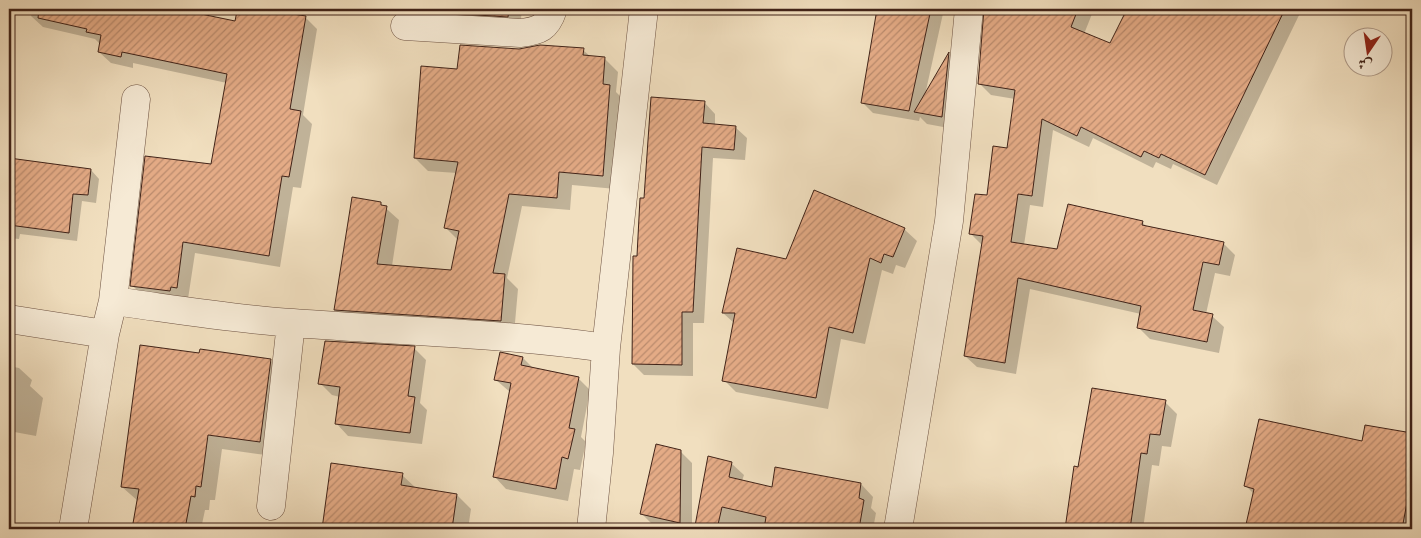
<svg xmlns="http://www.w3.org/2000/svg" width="1421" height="538" font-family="'IM FELL DW Pica',Amiri,serif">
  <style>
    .shadow { fill: #0003 }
    .building { fill: url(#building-hatch); stroke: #412318 }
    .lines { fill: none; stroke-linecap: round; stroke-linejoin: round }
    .minor-casing { stroke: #6d5242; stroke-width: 29 }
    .minor { stroke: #f6ead5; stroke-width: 28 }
  </style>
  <defs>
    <pattern id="building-hatch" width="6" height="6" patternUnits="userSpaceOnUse" patternTransform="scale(1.25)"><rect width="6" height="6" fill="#e4ab86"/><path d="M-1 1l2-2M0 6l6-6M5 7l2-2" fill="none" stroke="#ba8b6d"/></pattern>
  </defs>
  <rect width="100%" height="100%" fill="#f1dfbf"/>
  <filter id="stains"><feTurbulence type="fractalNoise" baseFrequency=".004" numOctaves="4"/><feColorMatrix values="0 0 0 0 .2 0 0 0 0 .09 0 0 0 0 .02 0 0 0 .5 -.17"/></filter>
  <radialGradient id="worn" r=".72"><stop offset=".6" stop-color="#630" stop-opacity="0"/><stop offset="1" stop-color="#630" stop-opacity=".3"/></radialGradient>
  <path class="shadow" d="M33,9H171L236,23L238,9H252L305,17L317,29L303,115L312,124L301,188L293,187L280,267L195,253L188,299L144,297L132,285L212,166L227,83L133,63V68L111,63L99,52L100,44L95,39L43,27L31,16Z
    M424,9H522L520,28L430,14Z
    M880,9H944L925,95L950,54L961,65L954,129L927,124L920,117L919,121L873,113L862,102Z
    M986,9H1094L1084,34L1111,44L1128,9H1302L1217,185L1173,164L1171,169L1156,162L1153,168L1093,138L1089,147L1053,130L1043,207L1030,205L1024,245L1058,251L1142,222L1148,228L1223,243L1235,255L1230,276L1215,273L1206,314L1212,316L1224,327L1219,353L1150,339L1138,327L1141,314L1030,289L1016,374L977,367L965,356L982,245L970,233L1008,150L1015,99L991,95L979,83Z
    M519,50H583L591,57L604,58L618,72L616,92L623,99L616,189L572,185L570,210L522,206L507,278L518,289L514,334L348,323L335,310L380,203L399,220L392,266L452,271L458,240L446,228L457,173L428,171L415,158L459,71Z
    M704,102L715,114V125L735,127L747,138L745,160L713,158L704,323H693V376L644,375L633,364L638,257L646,199Z
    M9,152L18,161L91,170L99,179L96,203L82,201L77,241L20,234L19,239L9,238Z
    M904,229L917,241L905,268L896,265L893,274L882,270L865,344L841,339L828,409L736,392L724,380L734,323L723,313L786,260Z
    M414,348L426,360L420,403L427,410L422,444L348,436L336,423L340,397L332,395L320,383Z
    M200,354L270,360L284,374L273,456L222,449L215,500H210L209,510H205L201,529H133L138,501L122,487Z
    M523,358L534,369L578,378L590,390L581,437L586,442L580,470L574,469L568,501L506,489L494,476L510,392L496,380Z
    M9,366L19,368L32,380L30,386L43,398L36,436L9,431Z
    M1165,402L1177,414L1171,447L1162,446L1159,466L1152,465L1143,529H1066L1075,467L1079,468Z
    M1366,426L1412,435V529H1246L1254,494L1246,486L1363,443Z
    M680,451L692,463V529H668L654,526L642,514Z
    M731,463L744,475L742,481L773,488L776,469L861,484L873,497L871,508L876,513L873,529H700L697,526Z
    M332,464L402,475L417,489L457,495L471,509L468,529H323Z"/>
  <path class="building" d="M39,9H177L235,21L237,11L249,13L250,9H260L306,16L290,109L301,111L289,177L282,176L269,256L183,242L177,288L171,287L170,291L130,286L145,156L211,164L227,74L122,52L121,57L98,52L101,35L86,32L87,29L38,18Z
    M463,9H509L508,17L462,14Z
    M877,9H931L909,111L861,103Z
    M984,9H1078L1071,27L1110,43L1127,9H1285L1205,175L1161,154L1159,158L1144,151L1141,157L1081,127L1077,136L1042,119L1032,196L1018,194L1011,242L1057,249L1068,204L1143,221L1142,225L1224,242L1219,265L1203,262L1193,310L1213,314L1207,342L1137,328L1141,306L1018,278L1005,363L964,356L983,236L969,234L975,194L987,195L993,146L1007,148L1015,90L978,84Z
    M460,45L519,49L540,45L584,48L583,55L605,57L603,84L610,85L603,176L559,172L557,198L509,194L493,273L505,274L501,321L334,310L352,197L381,202V205L387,206L377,264L451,270L459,231L444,228L458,162L414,158L421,66L457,69Z
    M949,52L942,117L914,112Z
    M651,97L705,101L703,123L736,126L734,150L702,147L693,312H682V365L632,364L633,256H637L640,198H644Z
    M9,158L91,169L88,195L73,194L69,233L9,225Z
    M814,190L905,228L893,257L884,254L881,263L870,258L853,333L829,327L816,398L722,381L735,313H722L737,248L786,259Z
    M325,341L415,346L408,396L415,397L410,433L335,424L340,387L318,384Z
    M140,345L199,353L200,349L271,359L260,442L208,435L201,487L196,486L195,497L191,496L185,529H132L139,489L121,487Z
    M500,352L523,357L521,365L579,377L569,428L575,429L568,459L562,457L556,489L493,477L511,383L494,380Z
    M1092,388L1166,400L1160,435L1150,434L1147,454L1141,453L1130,529H1065L1074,466L1078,467Z
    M1259,419L1362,441L1365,425L1412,433V476L1402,529H1245L1254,489L1244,486Z
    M656,444L681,450L680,523L640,514Z
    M708,456L732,462L729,477L772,487L775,467L861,483L859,498L864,500L859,529H764L766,517L722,507L717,529L695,526Z
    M331,463L403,473L401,485L457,494L452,529H322Z"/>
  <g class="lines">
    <defs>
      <path id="minor" d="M405,26L520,33C539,31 547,28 553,9
        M113,301L136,99
        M9,319L105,334
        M606,348L644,9
        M271,506L291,323
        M73,529L105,334L113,301C173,309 233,319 293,323C397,331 502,333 606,348L599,453L591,529
        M898,529L949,221L969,9"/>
    </defs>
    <use href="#minor" class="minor-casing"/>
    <use href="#minor" class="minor"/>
  </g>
  <rect width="1421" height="538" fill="none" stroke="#f1dfbf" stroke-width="30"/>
  <rect x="10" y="10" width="1401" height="518" fill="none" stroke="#412318" stroke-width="2.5"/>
  <rect x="15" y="15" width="1391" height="508" fill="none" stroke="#412318"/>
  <g transform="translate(1368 52) rotate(193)"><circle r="24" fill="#f6ead5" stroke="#ae9a89"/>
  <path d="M0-4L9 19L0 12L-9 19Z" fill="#8f2418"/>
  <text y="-8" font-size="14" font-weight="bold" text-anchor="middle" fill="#412318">ش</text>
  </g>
  <rect width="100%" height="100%" filter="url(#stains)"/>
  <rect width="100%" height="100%" fill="url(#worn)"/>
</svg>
